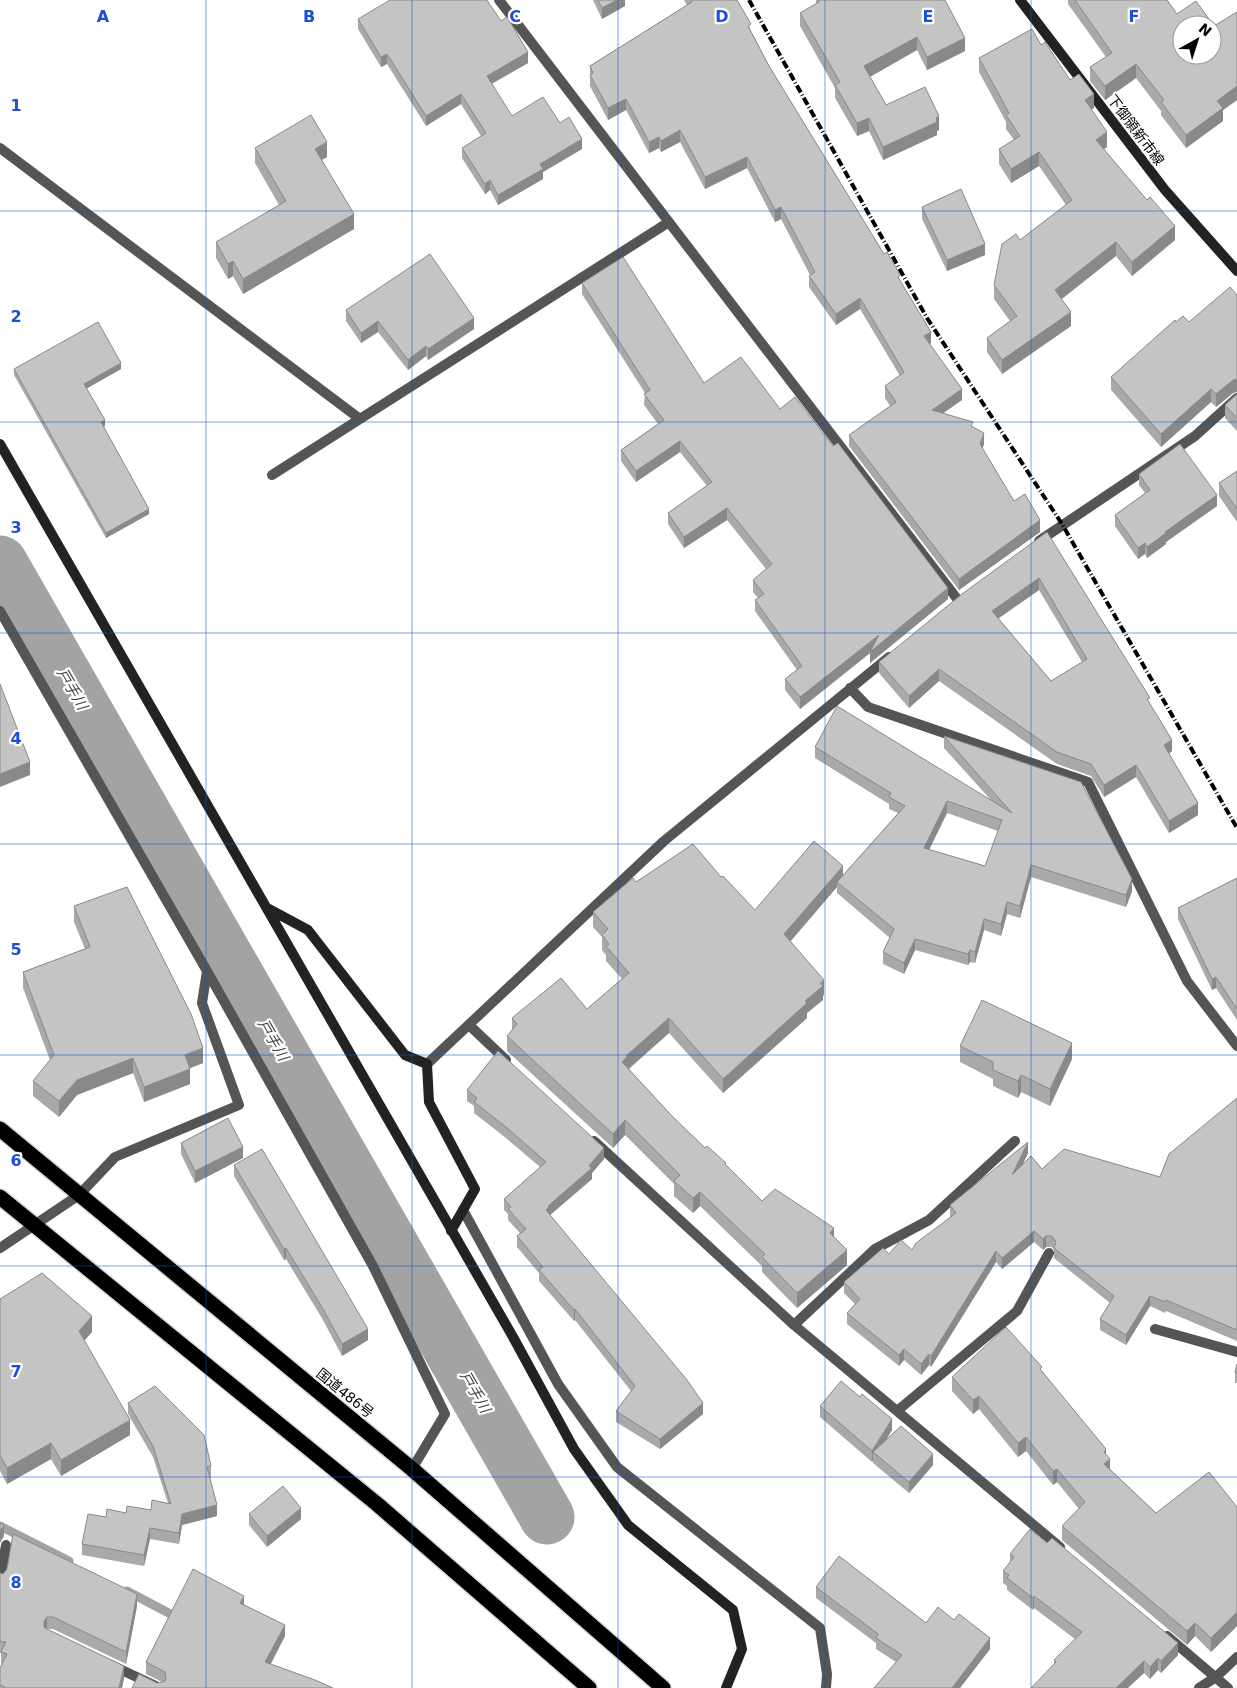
<svg xmlns="http://www.w3.org/2000/svg" width="1237" height="1688" font-family="'DejaVu Sans','Noto Sans JP',sans-serif">
  <style>
    .lines { fill: none; stroke-linecap: round; stroke-linejoin: round }
    .stream { stroke: #a3a3a3; stroke-width: 9 }
    .river { stroke: #a3a3a3; stroke-width: 55 }
    .highway-casing { stroke: #dbdbdb; stroke-width: 18 }
    .street { stroke: #555; stroke-width: 10 }
    .secondary { stroke: #222; stroke-width: 10 }
    .highway { stroke: #000; stroke-width: 15 }
    .rail { stroke: #000; stroke-width: 4; stroke-dasharray: 8 2.5 1 2.5; stroke-linecap: butt }
    .wall { fill: #a9a9a9; fill-rule: evenodd }
    .shaded-wall { fill: #898989 }
    .building { fill: #c4c4c4; stroke: #898989; fill-rule: evenodd }
    .grid { fill: none; stroke: #1d4ed8; stroke-width: 1; stroke-opacity: 0.55 }
    .labels { text-anchor: middle; dominant-baseline: central; stroke-width: 4.5; stroke-linejoin: round; paint-order: stroke }
    .street-label { font-size: 14px; fill: #000; stroke: #fff }
    .water-label { font-size: 15px; font-style: italic; fill: #444; stroke: #fff }
    .grid-label { font-size: 16px; text-anchor: middle; font-weight: bold; fill: #1d4ed8; stroke: #fff; stroke-width: 4.5; stroke-linejoin: round; paint-order: stroke }
  </style>
  <rect width="100%" height="100%" fill="#fff"/>
  <g class="lines">
    <path class="stream" d="M0,1526L69,1561
      M127,1591L180,1619"/>
    <path class="river" d="M0,563L547,1517"/>
    <defs>
      <path id="highway" d="M0,1129L412,1469L663,1688
        M0,1197L377,1504L589,1688"/>
    </defs>
    <use href="#highway" class="highway-casing"/>
    <path class="street" d="M499,0L958,600
      M0,148L360,419
      M272,475L669,222
      M1039,541L1195,436L1237,398
      M0,611L207,971L373,1266L445,1414L412,1469
      M850,688L868,707L1088,782L1187,981L1237,1046
      M469,1025L506,1060
      M427,1064L664,841L889,657
      M594,1141L794,1325L1060,1547
      M463,1210L558,1384L617,1467L820,1628L827,1674L826,1688
      M0,1248L79,1195L115,1157L239,1105L202,1003L207,971
      M794,1325L875,1249L929,1220L1015,1141
      M1155,1329L1237,1352
      M897,1411L1017,1311L1049,1253
      M0,1579L6,1545
      M1167,1636L1228,1688
      M111,1665L160,1688
      M1199,1688L1216,1677L1237,1657"/>
    <path class="secondary" d="M1020,0L1165,190L1237,271
      M0,444L513,1337L574,1449L628,1525L733,1610L742,1649L726,1688
      M267,908L308,930L405,1055L427,1064L429,1102L475,1189L451,1231"/>
    <use href="#highway" class="highway"/>
    <path class="rail" d="M749,0L927,318L1062,524L1237,828"/>
  </g>
  <path class="wall" d="M593,0H625V6L602,19Z
    M684,0H737L751,31L769,66L900,281L931,343L929,344L962,400L943,413L973,427L984,444L982,448L1014,501L1040,532L959,590L849,446V435L890,406L885,398V386L900,376L860,309L836,325L809,287V276L810,275L781,219L775,222L747,168L705,189L680,142L661,152L659,148L649,153L626,110L608,120L590,86V66L687,5Z
    M816,0H945L965,51L927,70L917,50L870,77L886,105L939,130L937,131V135L883,160L869,131L857,136L835,98V88L800,26V13L816,4Z
    M1068,0H1167L1177,14L1214,26L1237,12V100L1223,110V121L1186,148L1161,115V111L1136,78L1105,100L1090,81V67L1106,57L1068,4Z
    M358,19L528,63L492,84L512,116L560,123L582,149L543,172V179L498,205L490,190L485,194L462,158V148L481,136L461,104L426,126L387,64L381,67L358,29Z
    M1041,45L1094,108L1091,110L1107,147L1104,149L1175,240L1132,276L1116,256L1062,299L1071,326L1002,374L987,352V338L1010,321L994,299V285L1020,240L1066,205L1039,166L1011,183L999,164V149L1014,140L1006,129V122L979,72V58Z
    M255,148L327,157L322,160L354,229L243,294L233,276L228,279L216,258V242L279,205L255,163Z
    M922,207L985,255L947,271L922,219Z
    M582,283L704,383L780,409L948,599L870,663V653L800,709L785,690V679L797,670L755,611V600L758,598L753,592V580L766,569L727,520L684,548L668,524V513L707,486L680,452L636,482L621,461V450L658,424L644,405L645,393L582,294Z
    M346,310L474,329L428,360L426,356L408,370L378,332L361,343L346,321Z
    M1176,322H1189L1233,393L1216,407L1211,402L1161,447L1111,390V377Z
    M14,369H121L87,388L105,426L103,427L149,514L106,538L14,375Z
    M1237,394V431L1225,418V405Z
    M1237,471V522L1219,496V483Z
    M1139,474L1217,506L1166,542V544L1147,558L1145,554L1138,559L1115,526V515L1145,493L1139,485Z
    M1047,532L1150,704L1172,751L1169,754L1198,815L1169,833L1136,777L1104,797L1091,776L1057,764L939,681L909,708L879,673V662ZM1039,590L1082,662L1051,681L998,618Z
    M944,736L1132,891L1126,907L1031,877L1020,918L1007,914L1001,936L984,930L975,963L970,962L968,965L915,950L904,974L883,964V952L890,938L837,893V887L790,941L824,994L823,996V1000L807,1013V1018L723,1093L669,1033L629,1069L671,1115L705,1148L726,1165L762,1201L834,1237L847,1265L797,1308L762,1272V1266L700,1206L693,1213L674,1196V1184L625,1135L613,1148L507,1051V1036L512,1030V1018L587,1009L622,979L606,961V955L602,950V937L593,927V912L636,882L721,877L755,910L843,875L898,813L889,809V804L815,758V747L990,799L944,748ZM947,813L998,831L985,866L929,850Z
    M1237,878V1020L1216,988L1212,990L1178,919V908Z
    M74,906L203,1063L190,1068V1084L144,1102L133,1073L77,1095L59,1117L33,1096V1081L50,1060L23,988V972L85,949L74,922Z
    M960,1046L1072,1059L1050,1106L1021,1092L1018,1098L993,1086V1079L960,1062Z
    M467,1090L604,1159L592,1173V1179L550,1215L703,1414L660,1449L616,1422V1411L631,1391L575,1320L574,1321L539,1281V1273L517,1247V1236L520,1233L508,1220V1214L504,1210V1199L540,1167L506,1138L474,1113V1106L467,1101Z
    M1237,1098V1341L1166,1311L1165,1313L1150,1306L1126,1345L1100,1330V1319L1110,1303L1054,1258V1250L1052,1247H1046L1043,1250L1034,1242L1002,1269L996,1262L931,1367L929,1365L921,1375L904,1360L899,1366L847,1324V1313L855,1304L844,1293V1282L889,1254L912,1250L950,1217V1205L1028,1153L1022,1166L1042,1169L1160,1177Z
    M181,1143L243,1158L195,1183L181,1154Z
    M234,1165L368,1340L342,1356L323,1320L286,1259L284,1260L234,1176Z
    M0,1299L92,1332L84,1340L130,1435L61,1476L51,1459L7,1484L0,1471Z
    M1237,1364V1383H1235V1372Z
    M1042,1371L1106,1455L1110,1469L1156,1513L1237,1507V1626L1211,1652L1195,1636L1187,1645L1062,1540V1526L1079,1509L1057,1482L1053,1485L1026,1451L1018,1457L979,1409L973,1414L952,1391V1377Z
    M128,1403L211,1466V1477L210,1478L217,1516L182,1525L179,1544L150,1539L144,1566L82,1555V1544L106,1517L126,1513L151,1510L168,1503L153,1457L128,1414Z
    M820,1406L892,1430L885,1441L933,1465L909,1493L873,1463V1460L872,1462L820,1417Z
    M249,1514L301,1519L267,1547L249,1525Z
    M1010,1554L1178,1655L1161,1673L1158,1670L1150,1679L1144,1673L1136,1680L1054,1663V1660L1075,1639L1034,1608L1033,1610L1007,1590V1586L1003,1583V1571L1010,1562Z
    M0,1573L137,1606L126,1664L53,1629H47L124,1678L122,1688H0V1668L2,1664L1,1663V1653H0Z
    M816,1587L926,1623L990,1649L960,1688H874L896,1662L876,1649V1643L816,1598Z
    M244,1604L285,1636L271,1664L333,1688L157,1683L162,1682L146,1674V1662Z"/>
  <path class="shaded-wall" d="M617,0H625V6L602,19V8Z
    M917,37V50L864,80V66Z
    M965,38V51L927,70V57Z
    M528,52V63L487,86V76Z
    M387,54V64L381,67V57Z
    M1136,64V78L1105,100V86Z
    M1237,86V100L1223,110V121L1186,148V135L1217,101Z
    M461,94V104L426,126V116Z
    M1094,94V108L1085,114V100Z
    M626,99V110L608,120V108Z
    M939,116V130L937,131V135L883,160V147Z
    M869,118V131L857,136V123Z
    M680,130V142L661,152V141Z
    M1107,132V147L1096,154V140Z
    M659,137V148L649,153V142Z
    M582,139V149L543,172V179L498,205V195L540,164Z
    M327,142V157L315,164V149Z
    M1039,152V166L1011,183V169Z
    M747,157V168L705,189V177Z
    M490,180V190L485,194V184Z
    M781,207V219L775,222V210Z
    M354,214V229L243,294V279Z
    M1175,226V240L1132,276V262Z
    M1116,242V256L1055,304V290Z
    M985,244V255L947,271V260Z
    M233,261V276L228,279V264Z
    M860,298V309L836,325V314Z
    M1071,312V326L1002,374V360Z
    M474,318V329L428,360V349Z
    M378,321V332L361,343V333Z
    M931,332V343L924,348V336Z
    M426,346V356L408,370V360Z
    M121,363V369L84,390V384Z
    M1237,379V392L1233,393L1216,407V394L1233,380Z
    M962,389V400L932,421V410Z
    M1211,389V402L1161,447V434Z
    M105,420V426L101,428V422Z
    M984,433V444L980,456V444Z
    M680,441V452L636,482V471Z
    M1217,495V506L1166,542V544L1147,558V547L1165,532Z
    M727,508V520L684,548V537Z
    M149,509V514L106,538V533Z
    M1040,520V532L959,590V579Z
    M1145,543V554L1138,559V548Z
    M1039,578V590L992,623V611Z
    M948,588V599L870,663V653L800,709V697L879,635Z
    M939,669V681L909,708V696Z
    M1172,740V751L1164,757V745Z
    M30,762V775L0,787V774Z
    M1136,765V777L1104,797V785Z
    M947,801V813L924,860V848Z
    M1198,803V815L1169,833V821Z
    M1031,865V877L1020,918V906Z
    M843,866V881L837,882V887L784,949V934Z
    M1132,879V891L1126,907V895Z
    M1007,902V914L1001,936V924Z
    M984,919V930L975,963V952Z
    M915,939V950L904,974V963Z
    M970,950V962L968,965V954Z
    M1216,977V988L1212,990V979Z
    M824,980V994L823,996V1000L807,1013V1018L723,1093V1079L805,1001Z
    M669,1018V1033L627,1070L622,1062L626,1056Z
    M1072,1043V1059L1050,1106V1089Z
    M203,1048V1063L185,1070V1055Z
    M133,1058V1073L77,1095L59,1117V1101L77,1080Z
    M190,1069V1084L144,1102V1087Z
    M1021,1075V1092L1018,1098V1081Z
    M625,1120V1135L613,1148V1134Z
    M1028,1142V1153L1012,1186V1175Z
    M243,1147V1158L195,1183V1171Z
    M604,1148V1159L592,1173V1179L549,1216L546,1210L548,1206L589,1166Z
    M700,1192V1206L693,1213V1198Z
    M834,1228V1243L830,1233Z
    M1034,1231V1242L1002,1269V1258Z
    M1046,1236V1247L1043,1250V1239Z
    M286,1248V1259L284,1260V1249Z
    M847,1250V1265L797,1308V1293Z
    M996,1251V1262L931,1367V1356Z
    M1150,1296V1306L1126,1345V1335Z
    M575,1309V1320L574,1321V1310Z
    M92,1316V1332L79,1347V1331Z
    M368,1329V1340L342,1356V1344Z
    M904,1349V1360L899,1366V1355Z
    M929,1354V1365L921,1375V1364Z
    M979,1396V1409L973,1414V1400Z
    M703,1403V1414L660,1449V1439Z
    M892,1419V1430L877,1455L873,1452V1460L872,1462V1451Z
    M130,1420V1435L61,1476V1460Z
    M1026,1437V1451L1018,1457V1443Z
    M51,1443V1459L7,1484V1468Z
    M1106,1449V1462L1110,1459V1473L1104,1477V1452Z
    M933,1454V1465L909,1493V1482Z
    M1057,1469V1482L1053,1485V1471Z
    M217,1505V1516L182,1525L179,1544V1533L182,1514Z
    M301,1508V1519L267,1547V1536Z
    M4,1525V1536L0,1543V1531Z
    M150,1528V1539L144,1566V1555Z
    M137,1594V1606L126,1664V1652Z
    M244,1596V1607L240,1603Z
    M1034,1596V1608L1033,1610V1598Z
    M1237,1612V1626L1211,1652V1638Z
    M47,1617V1629L44,1632V1621Z
    M1195,1623V1636L1187,1645V1631Z
    M285,1625V1636L265,1674V1662Z
    M990,1638V1649L960,1688H952Z
    M1178,1643V1655L1161,1673V1661Z
    M1158,1658V1670L1150,1679V1667Z
    M1144,1661V1673L1128,1688H1116Z
    M124,1666V1678L122,1688H119Z"/>
  <path class="building" d="M390,0H487L501,21L507,17L528,52L487,76L512,116L543,97L560,123L569,117L582,139L540,164L543,169L498,195L490,180L485,184L462,148L486,133L461,94L426,116L387,54L381,57L358,19Z
    M598,0H617L602,8Z
    M691,0H737L751,24L748,26L769,66L884,254L887,252L900,275L898,277L931,332L924,336L962,389L932,410L973,422L971,426L984,433L980,444L1014,501L1025,494L1040,520L959,579L849,435L896,402L885,386L904,372L860,298L836,314L809,276L815,272L781,207L775,210L747,157L705,177L680,130L661,141L659,137L649,142L626,99L608,108L590,75L593,73L590,66L692,2Z
    M818,0H945L965,38L927,57L917,37L864,66L886,105L925,87L939,116L936,118L937,122L883,147L869,118L857,123L835,85L840,82L800,13L819,2Z
    M1075,0H1167L1177,14L1196,1L1214,26L1237,12V86L1217,101L1223,108L1186,135L1161,102L1164,100L1136,64L1105,86L1090,67L1112,53ZM1182,25H1212V55H1182Z
    M1032,29L1041,45L1045,42L1070,80L1079,74L1094,94L1085,100L1107,132L1096,140L1147,200L1150,197L1175,226L1132,262L1116,242L1055,290L1071,312L1002,360L987,338L1017,316L994,285L1002,244L1016,234L1020,240L1072,200L1039,152L1011,169L999,149L1020,136L1006,115L1009,113L979,58Z
    M311,115L327,142L315,149L354,214L243,279L233,261L228,264L216,242L286,201L255,148Z
    M961,189L985,244L947,260L922,207Z
    M430,254L474,318L428,349L426,346L408,360L378,321L361,333L346,310Z
    M623,257L704,383L741,357L780,409L795,397L833,446L838,443L948,588L870,652L879,635L800,697L785,679L802,666L755,600L764,594L753,580L772,564L727,508L684,537L668,513L712,482L680,441L636,471L621,450L664,420L644,394L650,390L582,283Z
    M1230,287L1237,295V379L1233,380L1216,394L1211,389L1161,434L1111,377L1175,320L1176,322L1183,316L1189,322Z
    M98,322L121,363L84,384L105,420L101,422L149,509L106,533L14,369Z
    M1237,394V418L1225,405Z
    M1180,444L1217,495L1165,532L1166,533L1147,547L1145,543L1138,548L1115,515L1150,490L1139,474Z
    M1237,471V509L1219,483Z
    M1047,532L1150,698L1147,699L1172,740L1164,745L1198,803L1169,821L1136,765L1104,785L1091,764L1057,752L939,669L909,696L879,662L962,594ZM1039,578L1087,659L1051,681L992,611Z
    M0,684L30,762L0,774Z
    M837,706L1012,813L944,736L1081,782L1132,879L1126,895L1031,865L1020,906L1007,902L1001,924L984,919L975,952L970,950L968,954L915,939L904,963L883,952L894,929L837,882L905,806L889,797L891,793L815,747ZM947,801L1002,820L985,866L924,848Z
    M814,841L843,866L784,934L824,980L820,983L823,986L805,1001L807,1003L723,1079L669,1018L626,1056L627,1057L622,1062L671,1115L705,1148L707,1146L726,1163L725,1164L762,1201L775,1189L834,1228L830,1233L847,1250L797,1293L762,1257L765,1254L700,1192L693,1198L674,1181L680,1175L625,1120L613,1134L507,1036L517,1024L512,1018L561,978L587,1009L629,973L606,946L609,944L602,935L608,929L593,912L633,878L636,882L693,844L721,877L723,876L755,910Z
    M1237,878V1009L1216,977L1212,979L1178,908Z
    M127,887L191,1014L203,1048L185,1055L190,1069L144,1087L133,1058L77,1080L59,1101L33,1081L54,1055L23,972L90,947L74,906Z
    M982,1000L1072,1043L1050,1089L1021,1075L1018,1081L993,1070V1062L960,1046Z
    M498,1051L604,1148L589,1166L592,1168L548,1206L549,1207L546,1210L687,1380L703,1403L660,1439L616,1411L635,1386L575,1309L574,1310L539,1270L543,1267L517,1236L526,1229L508,1209L511,1207L504,1199L546,1162L506,1127L474,1102L477,1098L467,1090Z
    M1237,1098V1330L1166,1300L1165,1302L1150,1296L1126,1335L1100,1319L1114,1296L1054,1248L1056,1242L1052,1236H1046L1043,1239L1034,1231L1002,1258L996,1251L931,1356L929,1354L921,1364L904,1349L899,1355L847,1313L860,1299L844,1282L883,1248L889,1254L901,1240L912,1250L916,1243L956,1213L950,1205L1028,1142L1012,1175L1031,1156L1042,1169L1064,1149L1160,1177L1169,1154Z
    M228,1118L243,1147L195,1171L181,1143Z
    M262,1149L368,1329L342,1344L323,1309L286,1248L284,1249L234,1165Z
    M42,1273L92,1316L79,1331L130,1420L61,1460L51,1443L7,1468L0,1455V1299Z
    M1006,1327L1042,1367L1040,1369L1106,1449L1104,1452L1110,1459L1104,1464L1156,1513L1209,1472L1237,1507V1612L1211,1638L1195,1623L1187,1631L1062,1526L1085,1502L1057,1469L1053,1471L1026,1437L1018,1443L979,1396L973,1400L952,1377Z
    M1237,1364V1373L1235,1372Z
    M841,1381L860,1397L862,1394L892,1419L872,1451L820,1406Z
    M155,1386L204,1435L211,1466L207,1467L217,1505L182,1514L179,1533L150,1528L144,1555L82,1544L88,1514L106,1517L107,1509L126,1513L127,1506L151,1510L152,1500L171,1504L153,1446L128,1403Z
    M901,1426L933,1454L909,1482L873,1452Z
    M283,1486L301,1508L267,1536L249,1514Z
    M0,1523L4,1525L0,1531Z
    M1030,1529L1047,1543L1052,1538L1178,1643L1161,1661L1158,1658L1150,1667L1144,1661L1116,1688H1031L1056,1662L1054,1660L1082,1632L1034,1596L1033,1598L1007,1578L1009,1575L1003,1571L1014,1557L1010,1554Z
    M13,1534L137,1594L126,1652L53,1617H47L44,1621V1627L47,1629L124,1666L119,1688H6L0,1685V1668L7,1654L1,1652L6,1642L0,1641V1573L3,1574L7,1569Z
    M839,1556L926,1623L938,1607L954,1620L959,1614L990,1638L952,1688H874L902,1655L876,1638L878,1634L816,1587Z
    M193,1569L244,1596L240,1603L285,1625L265,1662L315,1680L333,1688H132L139,1674L157,1683L163,1682L166,1680L165,1672L146,1662Z"/>
  <path class="grid" d="M206,0V1688M412,0V1688M618,0V1688M825,0V1688M1031,0V1688M0,211H1237M0,422H1237M0,633H1237M0,844H1237M0,1055H1237M0,1266H1237M0,1477H1237"/>
  <g class="labels">
    <g class="street-label">
      <text transform="translate(1136 130) rotate(53)">下御領新市線</text>
      <text transform="translate(345 1393) rotate(39)">国道486号</text>
    </g>
    <g class="water-label">
      <text transform="translate(72 689) rotate(60)">戸手川</text>
      <text transform="translate(273 1040) rotate(60)">戸手川</text>
      <text transform="translate(475 1392) rotate(60)">戸手川</text>
    </g>
  </g>
  <g class="grid-label">
    <text x="103" y="22">A</text>
    <text x="309" y="22">B</text>
    <text x="515" y="22">C</text>
    <text x="722" y="22">D</text>
    <text x="928" y="22">E</text>
    <text x="1134" y="22">F</text>
    <text x="16" y="111">1</text>
    <text x="16" y="322">2</text>
    <text x="16" y="533">3</text>
    <text x="16" y="744">4</text>
    <text x="16" y="955">5</text>
    <text x="16" y="1166">6</text>
    <text x="16" y="1377">7</text>
    <text x="16" y="1588">8</text>
  </g>
  <g transform="translate(1197 40) rotate(39)"><circle r="24" fill="#ffffff" stroke="#999999"/>
  <path d="M0-4L9 19L0 12L-9 19Z" fill="#000000"/>
  <text y="-8" font-size="14" font-weight="bold" text-anchor="middle" fill="#000000">N</text>
  </g>
</svg>
